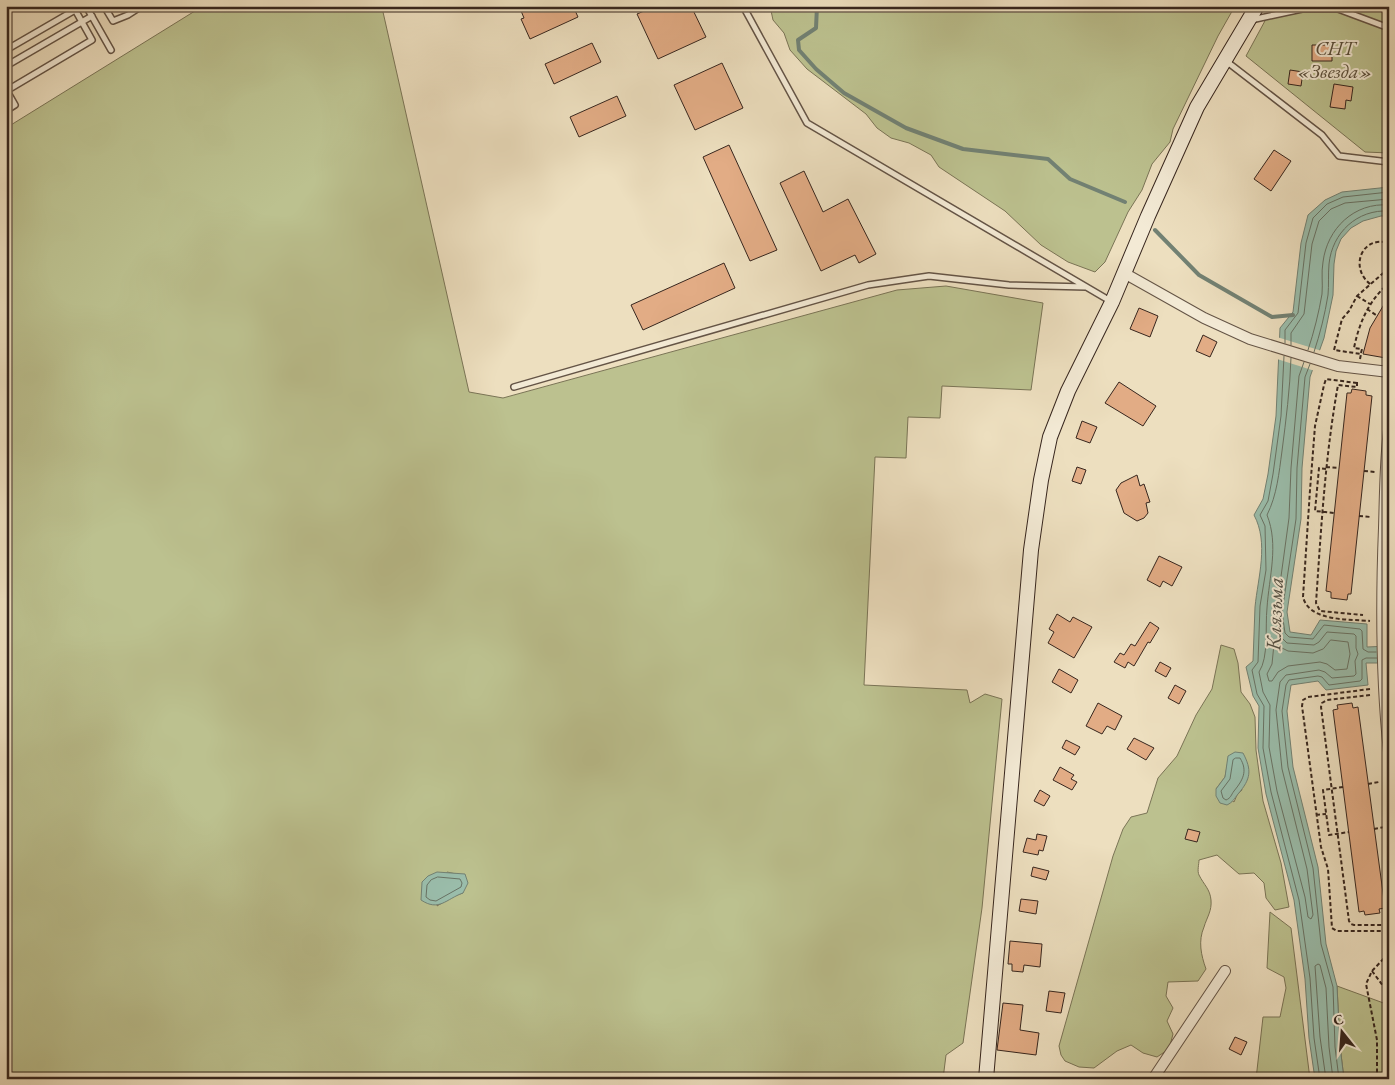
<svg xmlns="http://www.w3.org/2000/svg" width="1395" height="1085" font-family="'EB Garamond',serif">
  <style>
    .green { fill: #bcc18f; stroke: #7a7456; fill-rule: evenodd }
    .water { fill: #9abdab; stroke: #728173 }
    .pier { fill: #eddfbf }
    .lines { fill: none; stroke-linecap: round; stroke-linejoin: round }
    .shore { stroke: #687264; stroke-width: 1 }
    .stream { stroke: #728173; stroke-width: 4 }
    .building { fill: #e2ac85; stroke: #37261e }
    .lane-casing { stroke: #645446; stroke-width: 8 }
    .street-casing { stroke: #645446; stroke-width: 12 }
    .secondary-casing { stroke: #37261e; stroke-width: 16 }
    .path { stroke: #37261e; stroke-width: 2; stroke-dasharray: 4 2.5; stroke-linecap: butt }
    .lane { stroke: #f3ead5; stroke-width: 5 }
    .street { stroke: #f3ead5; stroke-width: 10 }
    .secondary { stroke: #f3ead5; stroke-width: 14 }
    .labels { text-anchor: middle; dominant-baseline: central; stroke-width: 4; stroke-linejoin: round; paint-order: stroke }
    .park-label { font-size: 20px; font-style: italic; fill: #584d3a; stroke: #f3ead5 }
    .water-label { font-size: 21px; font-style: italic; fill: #504c41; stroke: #f3ead5 }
  </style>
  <rect width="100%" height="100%" fill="#eddfbf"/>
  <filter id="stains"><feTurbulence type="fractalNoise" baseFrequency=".004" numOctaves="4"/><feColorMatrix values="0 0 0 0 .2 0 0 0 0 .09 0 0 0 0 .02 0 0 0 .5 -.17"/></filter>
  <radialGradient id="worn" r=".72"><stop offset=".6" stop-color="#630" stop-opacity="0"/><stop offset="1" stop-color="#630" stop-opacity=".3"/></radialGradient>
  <path class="green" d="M203,6H385L383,12L469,392L503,398L897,290L946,286L1043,303L1031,390L942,386L940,418L908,417L906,458L875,457L864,685L967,690L970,703L985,694L1002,699L982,908L963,1043L946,1055L943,1079H6V128ZM447,872L456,874L463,893L454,896L437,906Z
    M770,6H1235L1218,36L1173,129L1170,142L1152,164L1142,190L1128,212L1105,262L1095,272L1068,262L1041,245L1005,211L939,167L931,155L909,143L891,138L877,128L866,114L807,69L790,50L784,33L773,20Z
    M1273,6H1389V153L1365,152L1246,56Z
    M1221,645L1234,649L1238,663L1241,692L1250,704L1255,717L1256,750L1263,801L1281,863L1289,907L1275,910L1266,898L1264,883L1254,873L1239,874L1217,855L1199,860C1199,864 1197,871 1199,875C1204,885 1210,889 1211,900C1212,911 1207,917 1204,927C1198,941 1201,955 1206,969L1198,981L1168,982L1166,996L1173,1008L1167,1021L1173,1034L1169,1049L1157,1057L1143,1053L1131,1045L1117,1051L1094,1068L1079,1067L1065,1061L1061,1055L1059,1046L1113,856L1123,829L1131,817L1147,813L1158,778L1177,756L1196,715L1212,689ZM1229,756L1242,790L1237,795L1234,802L1216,789L1225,777Z
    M1270,912L1291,928L1310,1079H1256L1263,1017H1280L1286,988L1284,977L1267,968Z
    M1337,986L1389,1005V1079H1344L1340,1046Z"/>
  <path class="water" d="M1389,187V216H1381L1363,221L1351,228L1341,239L1336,251L1334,264L1333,295L1324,338L1310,377L1302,468L1301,519L1287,612L1290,632L1311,635L1320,620L1367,624V647L1389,646V663H1366L1368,685L1326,690L1318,681L1291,685L1287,711L1293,767L1318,867L1326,944L1337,986L1340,1046L1344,1079H1315L1309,1038L1305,979L1294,900L1266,794L1258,748L1259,706L1253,696L1246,667L1253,661C1254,643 1254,625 1255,607C1258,577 1269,543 1254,515L1263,499L1268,474L1276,416L1280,328L1293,312L1301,243L1308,215L1325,200L1342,192Z
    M1235,752L1243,753C1252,770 1251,779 1238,794C1234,799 1233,802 1227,805L1220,803L1216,796V789L1225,777L1228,756Z
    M437,872L465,874L468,883L463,893C446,899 439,912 421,900L422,882L428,876Z"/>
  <path class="pier" d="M1277,337L1322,351L1315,371L1277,359Z"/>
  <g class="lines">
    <path class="shore" d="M1285,343V330L1298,313L1306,243L1313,218L1327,204L1343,197L1389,192
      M1291,345V333L1304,314L1312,244L1319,221L1331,209L1345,203L1389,199
      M1308,350C1314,332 1319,312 1322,294C1323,283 1321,273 1323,262C1327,229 1354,202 1389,205
      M1314,352C1320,334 1325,314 1328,295C1329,285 1328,275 1329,264C1332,233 1357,209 1389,211
      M1284,356L1281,416L1273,474L1268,501L1260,515L1265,526L1266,570L1260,606L1258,662L1252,670L1257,694L1264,706L1263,748L1271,792L1299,900L1310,978L1314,1038L1320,1079
      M1291,358C1290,389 1286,420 1282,451C1279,473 1277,495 1267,515C1279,545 1269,577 1267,608C1265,627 1269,657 1259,672L1263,692L1270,705L1269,747L1277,791L1305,897L1308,917L1311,919L1313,915L1307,869L1282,769L1276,710L1280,682L1286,675L1319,670L1325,672L1332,678L1354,676L1356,674L1355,661L1358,654L1356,648V636L1354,634L1327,632L1319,642L1314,645L1287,643L1280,636L1276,613L1289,518L1291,468L1299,376L1304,362
      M1310,364L1305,377L1297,468L1296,519L1282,612L1285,633L1289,637L1313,639L1324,625L1360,629L1362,631L1363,649L1368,652H1376
      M1331,640L1348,642L1350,654L1347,669L1335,670L1327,664L1320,662L1288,666L1278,672L1272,681H1269L1267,674L1272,664L1274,644L1288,651L1313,653L1323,649Z
      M1236,758H1240C1248,771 1243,780 1234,791C1231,795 1231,798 1226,800L1223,798L1221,791L1230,779L1233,760Z
      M438,877L460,879L462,883L461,887L436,901L430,900L426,897L427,885L431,880Z
      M1326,1079L1320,1037L1315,966L1318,964L1320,965L1326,988L1329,1047L1333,1079
      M1339,1079L1335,1047L1333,987L1321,944L1313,868L1288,767L1282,711L1286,685L1289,680L1318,676L1322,677L1329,685L1360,681L1362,679V660L1366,658H1377"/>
    <path class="stream" d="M817,6L816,28L798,40L799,50L816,69L844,93L906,128L963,149L1048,159L1070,179L1125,202
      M1155,230L1199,275L1272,317L1293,315"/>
  </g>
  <path class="building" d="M519,6H573L578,17L530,39L521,19L524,18Z
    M656,6H691L706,37L658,59L637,14Z
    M592,43L601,62L554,84L545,64Z
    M1312,45H1332V61H1312Z
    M722,63L743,108L695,130L674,85Z
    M1290,70L1303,72L1301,86L1288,84Z
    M1334,84L1353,87L1351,101L1346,100L1345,109L1330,107Z
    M617,96L626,116L579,137L570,117Z
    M729,145L777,250L750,261L703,157Z
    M1274,150L1291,161L1271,191L1254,179Z
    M804,171L823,212L848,199L876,254L859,263L855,255L821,271L780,183Z
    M724,263L735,288L643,330L631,305Z
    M1389,296V348L1386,358L1363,354L1370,328Z
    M1139,308L1158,316L1150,337L1130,329Z
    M1203,335L1217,342L1210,357L1196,351Z
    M1119,382L1156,406L1143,426L1105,403Z
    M1352,389L1366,391V395L1372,396L1351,594H1348L1347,600L1331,598V592L1326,591L1347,393H1351Z
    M1082,421L1097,427L1090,443L1076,438Z
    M1077,467L1086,470L1081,484L1072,481Z
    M1137,475L1140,486L1144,484L1150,502L1146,503L1148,513L1144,518L1137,521L1124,513L1116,490L1121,483Z
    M1159,556L1182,567L1172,586L1163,581L1160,587L1147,580Z
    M1057,614L1070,622L1073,617L1092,627L1074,658L1048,643L1054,632L1049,629Z
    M1150,622L1159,628L1150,643L1148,642L1134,666L1128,662L1125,668L1114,662L1120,653L1124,655L1131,644L1135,646Z
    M1160,662L1171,668L1166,677L1155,671Z
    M1059,669L1078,680L1071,693L1052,682Z
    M1175,685L1186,691L1179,704L1168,698Z
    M1098,703L1122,716L1115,730L1107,726L1102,734L1086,726Z
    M1352,703L1353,708L1358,707L1385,908L1379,909L1380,913L1365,915L1364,911L1359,912L1333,710L1338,709L1337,705Z
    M1134,738L1154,748L1146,760L1127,749Z
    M1066,740L1080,747L1075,755L1062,748Z
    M1060,767L1074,775L1071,779L1077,782L1072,790L1053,780Z
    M1040,790L1050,796L1044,806L1034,801Z
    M1188,829L1200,832L1197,842L1185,839Z
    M1037,834L1047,836L1043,851L1039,850L1038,855L1023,852L1027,838L1036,840Z
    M1033,867L1049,871L1046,880L1031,876Z
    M1021,899L1038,901L1036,914L1019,911Z
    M1010,941L1042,944L1040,967L1024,965L1023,972L1012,971V964H1008Z
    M1049,991L1065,993L1061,1013L1046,1011Z
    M1003,1003L1023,1005L1020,1030L1039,1033L1036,1055L997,1050Z
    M1235,1037L1247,1042L1241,1055L1229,1049Z"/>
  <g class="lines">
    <defs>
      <path id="lane" d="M86,6L111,50
        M104,6L113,21L128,15L142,6
        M743,6L807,123L1112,302
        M1251,20L1302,9H1338L1389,28
        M6,50L75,10
        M1226,61L1322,135L1339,156L1389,162
        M6,66L92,16
        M6,91L92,40L73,6
        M7,91L15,105L7,110
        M514,387L868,285L929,276L1009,285L1086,287"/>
      <path id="street" d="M1124,273L1204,318L1250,339L1338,366L1389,372
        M1389,430C1385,462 1385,496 1384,528C1381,603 1381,678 1389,752
        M1153,1079L1225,971"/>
      <path id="secondary" d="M986,1079L1031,550L1041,480L1050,437L1068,391L1112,302L1148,216L1197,107L1257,6"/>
    </defs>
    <use href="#lane" class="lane-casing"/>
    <use href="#street" class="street-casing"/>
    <use href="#secondary" class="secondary-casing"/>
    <path class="path" d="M1370,284C1349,267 1362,235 1389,243
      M1357,296L1370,304
      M1367,309L1376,315
      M1361,353L1362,349L1354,348C1359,323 1369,300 1389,283
      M1360,359L1361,354L1334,350L1342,319L1349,311L1357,296L1389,268
      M1357,382V387L1338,385C1325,457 1321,530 1316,603L1320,611L1363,615
      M1357,383L1326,379L1324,385L1315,426L1310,490L1303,597C1309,622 1350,619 1370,621
      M1326,467L1339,468
      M1326,469L1319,468L1315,511L1334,513
      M1364,471L1375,472
      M1359,516L1371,517
      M1370,689L1308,697L1303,700L1302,706L1321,847L1328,869L1332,928L1337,931H1389
      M1370,695L1327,700L1322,703L1321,707L1349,921L1351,924L1354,925H1389
      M1368,784L1379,782
      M1343,787L1323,790L1329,835L1349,832
      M1316,815L1326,814
      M1374,829L1385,827
      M1372,971L1389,994
      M1377,1079V1040L1366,984L1372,971L1389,953"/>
    <use href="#lane" class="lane"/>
    <use href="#street" class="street"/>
    <use href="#secondary" class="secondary"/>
  </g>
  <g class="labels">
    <g class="park-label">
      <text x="1335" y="48">СНТ<tspan x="1335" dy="23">«Звезда»</tspan></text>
    </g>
    <g class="water-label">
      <text transform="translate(1274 614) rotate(-88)">Клязьма</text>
    </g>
  </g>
  <rect width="1395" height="1085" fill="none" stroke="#eddfbf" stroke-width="25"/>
  <rect x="8" y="8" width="1380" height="1070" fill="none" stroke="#37261e" stroke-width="2.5"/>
  <rect x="12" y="12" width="1370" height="1060" fill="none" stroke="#37261e"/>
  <g transform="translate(1342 1032) rotate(343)" stroke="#f3ead5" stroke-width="4" paint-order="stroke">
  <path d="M0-4L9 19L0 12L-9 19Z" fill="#37261e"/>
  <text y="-8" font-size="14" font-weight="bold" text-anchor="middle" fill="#37261e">С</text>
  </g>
  <rect width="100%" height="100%" filter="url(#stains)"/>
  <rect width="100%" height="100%" fill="url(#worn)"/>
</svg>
